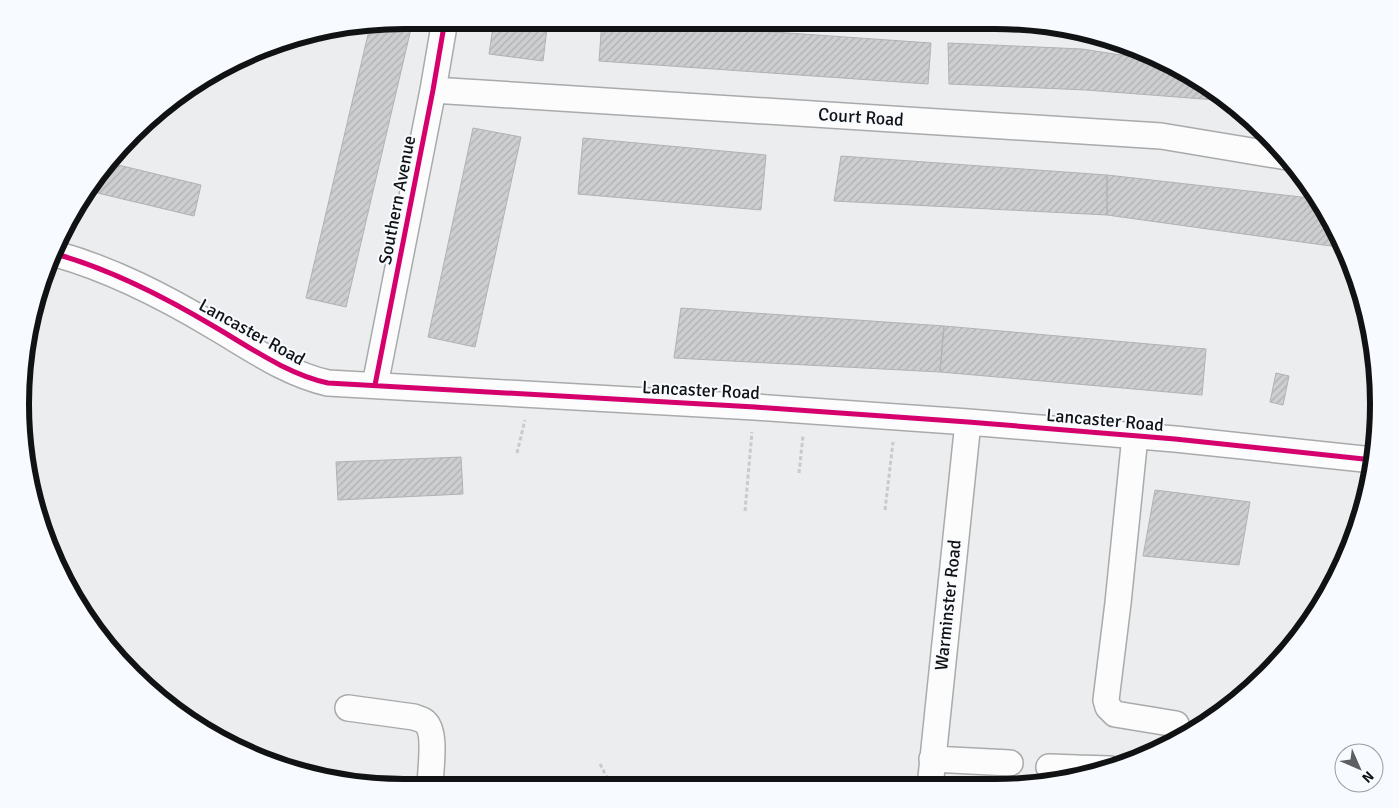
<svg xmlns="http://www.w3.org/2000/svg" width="1399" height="808" font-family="Signika,sans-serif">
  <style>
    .building { fill: url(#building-hatch); stroke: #b1b2b4 }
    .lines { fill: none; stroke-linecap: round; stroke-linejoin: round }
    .minor-casing { stroke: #a8aaab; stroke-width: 28 }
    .path { stroke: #c9cacb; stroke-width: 3; stroke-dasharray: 4 2.5; stroke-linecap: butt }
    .minor { stroke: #fcfcfd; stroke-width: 25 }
    .cycleway-casing { stroke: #f7fafe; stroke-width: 8 }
    .cycleway { stroke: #d6006c; stroke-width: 5 }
    .labels { text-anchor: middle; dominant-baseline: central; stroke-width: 4; stroke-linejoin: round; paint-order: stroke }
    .street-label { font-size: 18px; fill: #111213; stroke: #f7fafe }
    .rim { fill: none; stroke: #111213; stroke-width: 6 }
  </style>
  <defs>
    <pattern id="building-hatch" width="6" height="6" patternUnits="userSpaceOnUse" patternTransform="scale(1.25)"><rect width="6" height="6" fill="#cdced0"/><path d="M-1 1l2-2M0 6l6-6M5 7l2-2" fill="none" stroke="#afb0b2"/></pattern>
  </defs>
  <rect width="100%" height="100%" fill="#ebedef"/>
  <path class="building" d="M404,20H413L346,307L306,298L370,26Z
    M494,20H548L543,61L489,54Z
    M602,20L931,43L928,84L599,61Z
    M948,43L1082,49L1160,61L1208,85L1229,101L1086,90L949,84Z
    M473,128L521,137L475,347L428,337Z
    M583,138L766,155L761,210L578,194Z
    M841,156L1107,175V215L834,201Z
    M110,163L201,185L194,216L85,190Z
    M1107,175L1319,199L1345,248L1107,215Z
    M681,308L944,326L940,372L674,358Z
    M944,326L1206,349L1202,395L940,372Z
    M1276,373L1289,376L1283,405L1270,402Z
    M461,457L463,494L338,500L336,462Z
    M1155,490L1250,502L1239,565L1143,556Z"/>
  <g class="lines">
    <defs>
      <path id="minor" d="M433,90L1161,136L1287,157
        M56,254C113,270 165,297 215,327C251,348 287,374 328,383L755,407L968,422L1175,439L1373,460
        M375,385L433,90L445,20
        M1135,436L1118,603L1106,700L1108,707L1115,714L1176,724
        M348,708L414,717C418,719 423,719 425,722C437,732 430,772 430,787
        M932,759L1010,763
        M1049,767L1077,768
        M1076,776L1077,768L1110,769
        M930,787L968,422"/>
    </defs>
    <use href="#minor" class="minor-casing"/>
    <path class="path" d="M517,453L525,420
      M799,473L803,436
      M885,510L893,442
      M745,511L752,432
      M600,764L612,787"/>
    <use href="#minor" class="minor"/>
    <defs>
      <path id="cycleway" d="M56,254C113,270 165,297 215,327C251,348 287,374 328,383L755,407L968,422L1175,439L1373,460
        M375,385L433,90L445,20"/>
    </defs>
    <use href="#cycleway" class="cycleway-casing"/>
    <use href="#cycleway" class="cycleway"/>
  </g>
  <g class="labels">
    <g class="street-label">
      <text transform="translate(861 117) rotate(4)">Court Road</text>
      <text transform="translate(397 200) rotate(-79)">Southern Avenue</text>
      <text transform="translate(252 332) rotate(29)">Lancaster Road</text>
      <text transform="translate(701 390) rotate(3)">Lancaster Road</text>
      <text transform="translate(1105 420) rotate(5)">Lancaster Road</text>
      <text transform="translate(948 605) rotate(-84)">Warminster Road</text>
    </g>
  </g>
  <path d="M0 0H1399V808H0ZM404 29H995A375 375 0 0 1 1370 404V404A375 375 0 0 1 995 779H404A375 375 0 0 1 29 404V404A375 375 0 0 1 404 29Z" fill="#f7fafe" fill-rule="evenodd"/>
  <path class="rim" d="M404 29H995A375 375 0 0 1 1370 404V404A375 375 0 0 1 995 779H404A375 375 0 0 1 29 404V404A375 375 0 0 1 404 29Z"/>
  <g transform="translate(1359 768) rotate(135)"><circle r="24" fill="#f7fafe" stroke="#9b9da0"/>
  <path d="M0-4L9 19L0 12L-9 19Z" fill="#5d5f60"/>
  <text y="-8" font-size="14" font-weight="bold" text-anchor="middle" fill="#111213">N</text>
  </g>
</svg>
